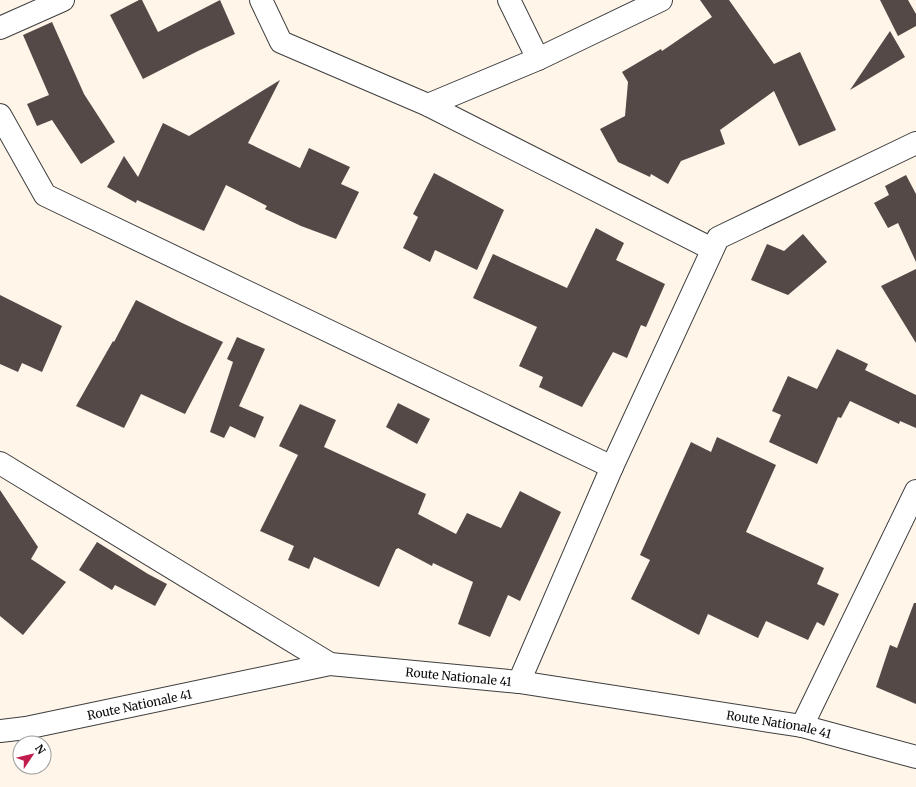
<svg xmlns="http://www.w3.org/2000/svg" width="916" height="787" font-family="Merriweather,serif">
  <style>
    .building { fill: #544947 }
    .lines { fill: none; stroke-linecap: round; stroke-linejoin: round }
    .minor-casing { stroke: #3e3e3e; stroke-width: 24 }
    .minor { stroke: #fff; stroke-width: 22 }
    .labels { text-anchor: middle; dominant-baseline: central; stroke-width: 4; stroke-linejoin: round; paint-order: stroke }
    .street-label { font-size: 12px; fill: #0b0b0b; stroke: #fff }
  </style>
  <rect width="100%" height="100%" fill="#fff5e9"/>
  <path class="building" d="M139,0H142L158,32L220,0L235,34L198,51L143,79L110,15Z
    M700,0H729L774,64L800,52L836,130L799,146L774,91L720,130L725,144L681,161L668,184L651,174L650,177L618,162L600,129L625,116L628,82L622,72L661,49L662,51L712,17Z
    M880,0H908L916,14V26L898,36Z
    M52,22L84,94L115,142L81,164L52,120L37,126L27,104L49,95L23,35Z
    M890,31L905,57L850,90Z
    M280,80L248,143L300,168L309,148L350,167L341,184L359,192L336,239L301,226L265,209L267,206L226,185L204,231L137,200L136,203L107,187L124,156L138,177L163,123L189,136Z
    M434,173L504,210L477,270L435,250L430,262L403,248L418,217L413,214Z
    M906,175L916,194V262L898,223L888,228L874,203L889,195L885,186Z
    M596,228L624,243L616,260L665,284L646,327L641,325L627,358L613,352L582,407L539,387L543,377L519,366L537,327L473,298L493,254L567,288Z
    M803,234L827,262L788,295L751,280L767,244L784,251Z
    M916,269V343L881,286Z
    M0,295L62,326L42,372L22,363L18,372L0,364Z
    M136,300L180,322L223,342L185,414L141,394L124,428L76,406L113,341L114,342Z
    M237,337L265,349L239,406L264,417L255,438L230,426L224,438L210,432L233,362L227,359Z
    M837,349L868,364L865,370L916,395V428L900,421L899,424L850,401L841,418L838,417L817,464L769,442L781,415L772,411L788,376L817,389Z
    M398,403L430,419L417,444L386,427Z
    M300,404L336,420L324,447L426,494L418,514L456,534L467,513L501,528L520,491L561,512L520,601L508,595L490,637L458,624L473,582L433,563L432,566L398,548L397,549H396L379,587L314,557L309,569L288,560L294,546L260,531L298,455L279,446Z
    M717,437L776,465L746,532L824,568L817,584L839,594L824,626L817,622L808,640L766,621L758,638L708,614L699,635L631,599L650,560L640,555L691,442L711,452Z
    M0,490L38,547L31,559L66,582L23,635L0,616Z
    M97,542L148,574L167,584L155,606L115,585L112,590L79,570Z
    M914,603H916V704L876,687L890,645L897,648Z"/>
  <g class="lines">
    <defs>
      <g id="minor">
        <path d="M261,0L281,42L428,105L712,249"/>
        <path d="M509,0L538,59"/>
        <path d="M0,28L63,0"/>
        <path d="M428,105L538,59L661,0"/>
        <path d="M0,115L45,195L612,467"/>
        <path d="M0,463L330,664"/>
        <path d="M519,682L612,467L718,238L916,143"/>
        <path d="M802,726L916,491"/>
        <path id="s1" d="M0,731L26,728L330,664L519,682L802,726L916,757"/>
      </g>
    </defs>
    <use href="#minor" class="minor-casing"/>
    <use href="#minor" class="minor"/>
  </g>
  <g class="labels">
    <g class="street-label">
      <text stroke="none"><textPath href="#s1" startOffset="466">Route Nationale 41</textPath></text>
      <text stroke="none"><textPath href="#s1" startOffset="142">Route Nationale 41</textPath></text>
      <text stroke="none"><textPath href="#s1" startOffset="790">Route Nationale 41</textPath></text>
    </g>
  </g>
  <g transform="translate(32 755) rotate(55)"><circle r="19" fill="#ffffff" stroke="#9d9d9d"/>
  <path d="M0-3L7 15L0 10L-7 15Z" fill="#c11d4e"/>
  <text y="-6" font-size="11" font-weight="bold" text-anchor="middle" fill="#0b0b0b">N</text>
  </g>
</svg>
